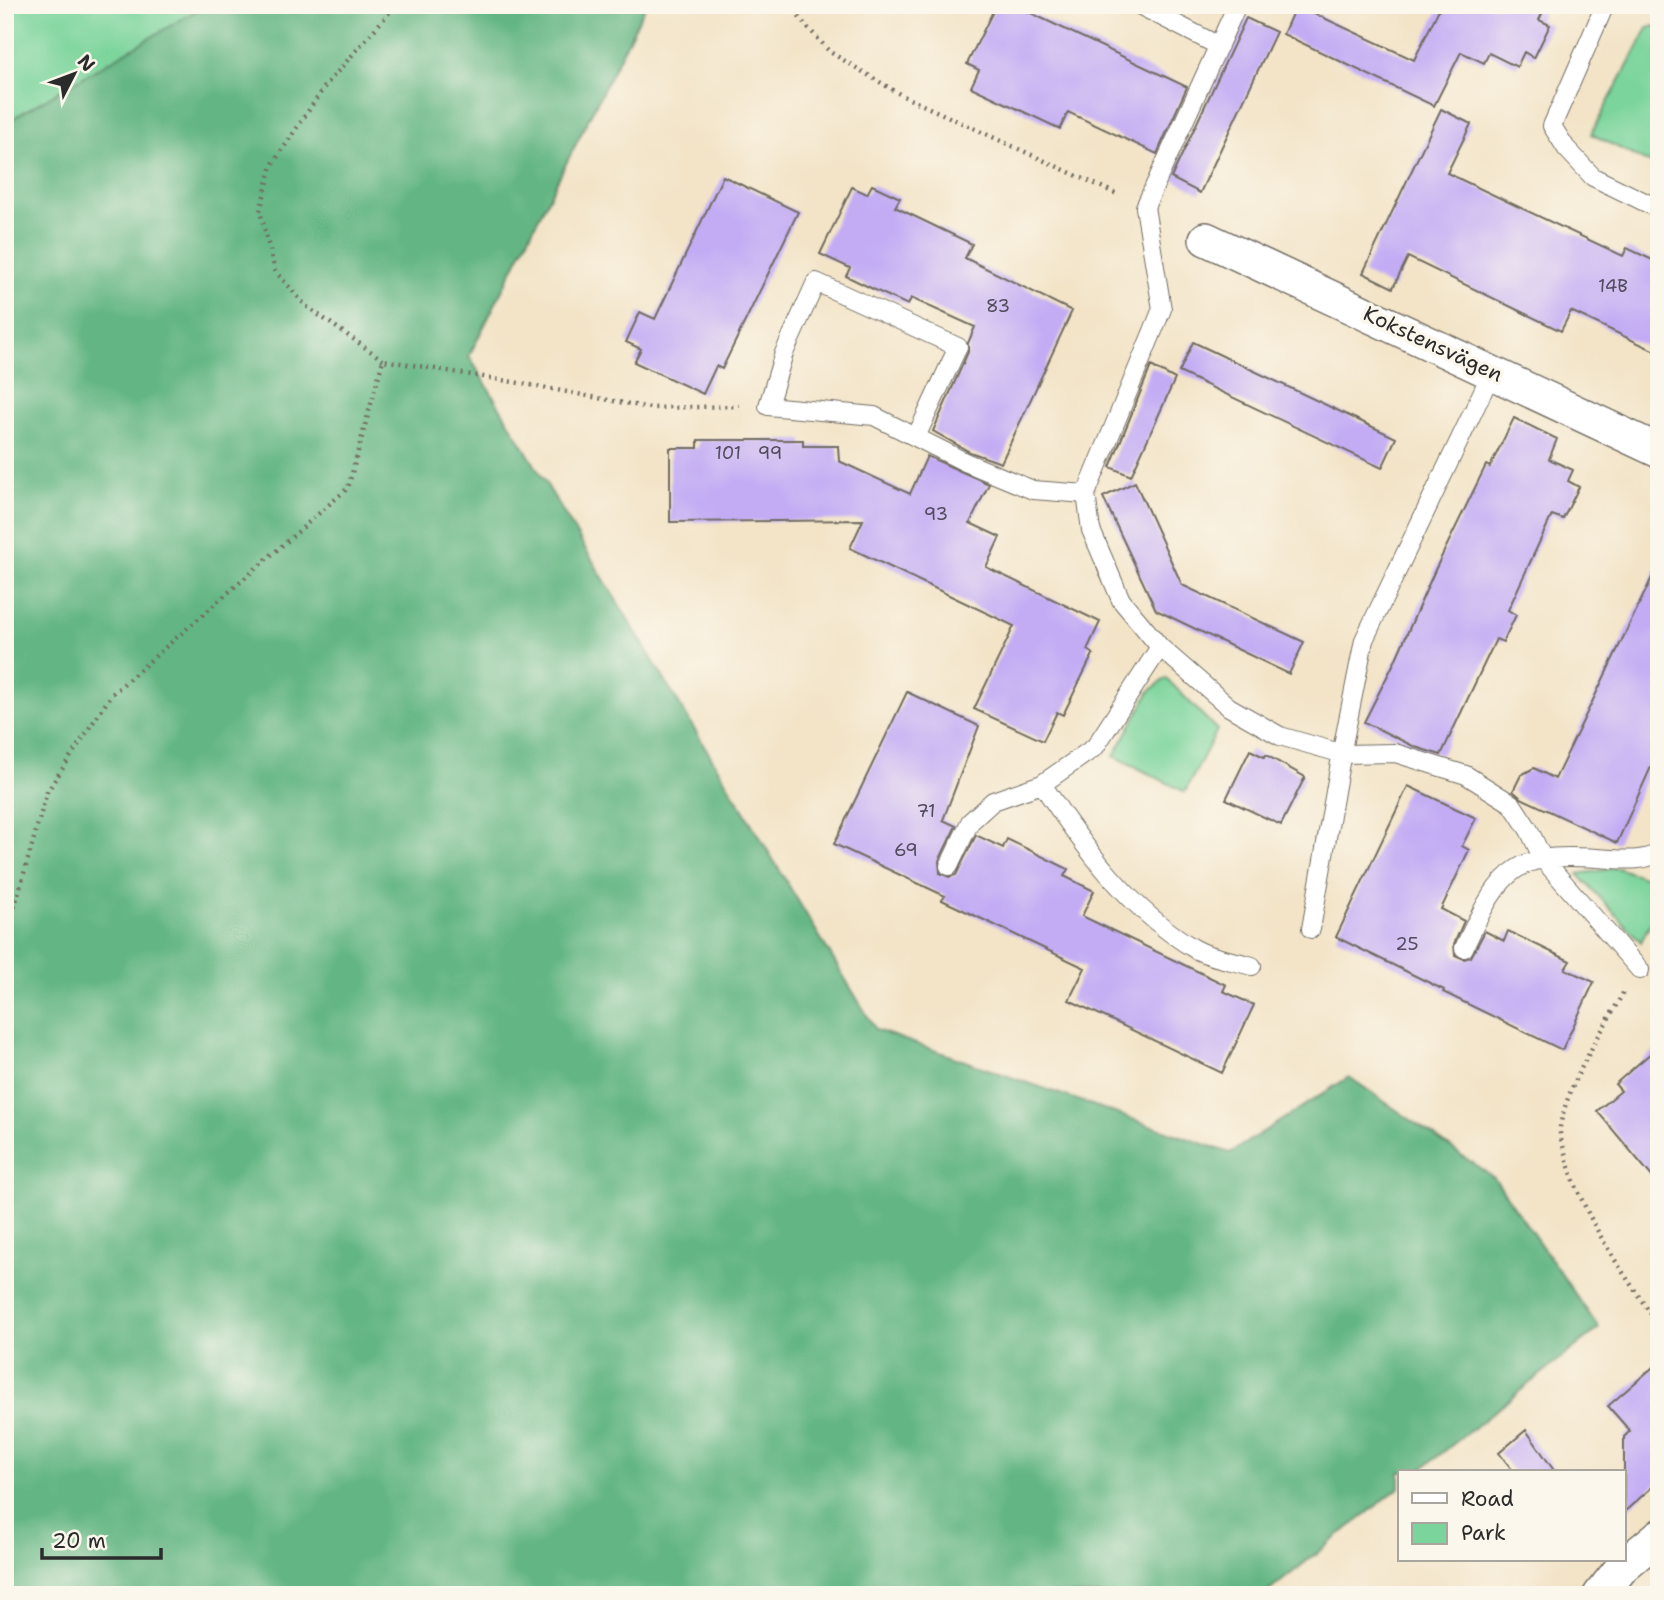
<svg xmlns="http://www.w3.org/2000/svg" width="1664" height="1600" font-family="'Shantell Sans',sans-serif">
  <style>
    .green { fill: #7ad49b; stroke: #528063; stroke-width: 2 }
    .forest { fill: #63b683; stroke: #477057; stroke-width: 2 }
    .building { fill: #c3acf4 }
    .lines { fill: none; stroke-linecap: round; stroke-linejoin: round }
    .lane-casing { stroke: #716c62; stroke-width: 20 }
    .street-casing { stroke: #716c62; stroke-width: 36 }
    .path { stroke: #716c62; stroke-width: 4.5; stroke-dasharray: 2 5; stroke-linecap: butt }
    .lane { stroke: #fff; stroke-width: 18 }
    .street { stroke: #fff; stroke-width: 33 }
    .labels { text-anchor: middle; dominant-baseline: central; stroke-width: 7; stroke-linejoin: round; paint-order: stroke }
    .number-label { font-size: 18px; fill: #514b5d }
    .street-label { font-size: 21px; fill: #2b2b2b; stroke: #fbf7ec }
  </style>
  <rect width="100%" height="100%" fill="#fbf7ec"/>
  <filter id="ink" filterUnits="userSpaceOnUse"><feTurbulence type="fractalNoise" baseFrequency=".0143" numOctaves="2"/><feDisplacementMap in="SourceGraphic" scale="14" xChannelSelector="R" yChannelSelector="G"/><feConvolveMatrix kernelMatrix="1 2 1 2 8 2 1 2 1" color-interpolation-filters="sRGB"/></filter>
  <filter id="wash" filterUnits="userSpaceOnUse"><feTurbulence type="fractalNoise" baseFrequency=".00686" numOctaves="4" result="noise"/><feDisplacementMap in="SourceGraphic" scale="28" xChannelSelector="R" yChannelSelector="G"/><feGaussianBlur stdDeviation="1.57" result="paint"/><feColorMatrix in="noise" values="0 0 0 0 0 0 0 0 0 0 0 0 0 0 0 0 0 1.4 0 .05"/><feComposite in="paint" operator="in"/></filter>
  <g filter="url(#wash)">
    <rect width="100%" height="100%" fill="#f3e4c8"/>
    <path class="green" d="M5,5H206L5,123Z
      M1659,25V168L1591,134L1648,28Z
      M1166,678L1217,730L1185,792L1114,756L1150,691Z
      M1617,868L1659,882V905L1641,942L1578,874Z"/>
    <path class="forest" d="M206,5H646L469,356L876,1030L1230,1153L1349,1077L1494,1178L1599,1328L1418,1472H1400V1487L1264,1595H5V123Z"/>
    <g id="blocks">
      <path class="building" d="M996,5H1014L1187,87L1157,154L1068,112L1060,129L971,87L979,70L967,64Z
        M1296,5L1414,60L1441,5H1546L1539,20L1550,25L1534,58L1524,52L1517,67L1489,53L1484,63L1461,52L1434,106L1283,34Z
        M1246,18L1276,32L1200,193L1171,178Z
        M1441,109L1471,124L1447,173L1623,256L1627,248L1659,263V353L1571,311L1561,331L1408,257L1393,288L1363,273Z
        M723,176L798,212L722,369L716,366L703,394L634,362L641,349L626,342L640,312L655,319Z
        M872,185L900,198L895,207L972,244L965,258L1072,311L1001,463L970,452L933,431L968,352V343L975,327L911,298L908,305L875,290L846,276L850,268L820,254L852,187L867,194Z
        M1193,342L1396,438L1382,468L1179,372Z
        M1151,366L1175,379L1131,476L1110,467Z
        M1514,418L1557,439L1549,459L1573,470L1568,481L1579,487L1563,519L1552,515L1508,610L1516,615L1503,642L1496,639L1441,755L1415,747L1364,722L1395,661L1435,570L1486,465L1490,467Z
        M698,440H803V446H838L839,461L910,494L927,456L989,484L970,523L1000,537L986,567L1100,622L1087,650L1093,654L1063,715L1057,712L1043,741L974,709L1014,626L850,548L863,520L670,522V448H698Z
        M1135,482L1182,585L1304,642L1289,674L1156,610L1103,497Z
        M1659,563V749L1617,843L1521,798L1513,791L1521,775L1534,768L1555,779Z
        M907,692L979,726L943,820L956,826L939,861L940,873L949,877L956,875L976,835L1003,848L1007,839L1068,869L1064,876L1094,891L1082,916L1226,985L1223,991L1254,1005L1222,1073L1069,1000L1085,968L942,900L945,896L834,844Z
        M1250,750L1264,757L1266,755L1305,777L1281,825L1226,799Z
        M1408,786L1476,818L1462,846L1469,850L1441,909L1464,921L1454,944L1455,955L1464,959L1471,957L1485,931L1504,941L1508,931L1570,961L1565,969L1594,982L1562,1050L1443,992L1444,990L1336,937Z
        M1659,1046V1185L1597,1111L1621,1091L1615,1084Z
        M1659,1362V1481L1624,1512V1437L1630,1431L1608,1406Z
        M1526,1430L1555,1472H1514L1499,1453Z"/>
    </g>
  </g>
  <g filter="url(#ink)">
    <use href="#blocks" fill-opacity="0" stroke="#716c62" stroke-width="2"/>
    <g class="lines">
      <defs>
        <path id="lane" d="M1139,5L1219,46
          M1237,5L1145,207L1162,309L1086,494L1091,530L1121,600L1160,647L1229,707L1280,736L1343,754L1395,753L1466,775L1512,804L1529,830L1543,859L1640,970
          M1605,5L1552,126L1566,148L1593,177L1659,209
          M916,437L958,347L816,282L784,353L768,406L874,416L965,462L1033,490L1086,494
          M1042,784C1083,846 1130,911 1195,949C1211,958 1235,961 1252,966
          M949,866L970,822L993,801L1042,784L1095,747L1160,647
          M1311,929L1344,740L1364,640L1492,372
          M1464,948C1503,863 1517,851 1612,859C1627,860 1647,861 1659,852"/>
        <path id="street" d="M1206,239L1659,451
          M1600,1595L1623,1566L1659,1536"/>
      </defs>
      <use href="#lane" class="lane-casing"/>
      <use href="#street" class="street-casing"/>
      <path class="path" d="M791,5L801,20L830,52L903,96L1119,195
        M383,360L306,306L275,271L260,211L272,165L325,86L396,5
        M5,941L47,792L112,694L348,488L383,360L531,385L650,408L739,406
        M1623,993C1602,1032 1567,1084 1560,1127C1559,1136 1563,1145 1565,1153C1582,1217 1622,1271 1659,1326"/>
      <use href="#lane" class="lane"/>
      <use href="#street" class="street"/>
    </g>
  </g>
  <g class="labels">
    <g class="number-label">
      <text x="1613" y="286">14B</text>
      <text x="998" y="306">83</text>
      <text x="728" y="453">101</text>
      <text x="770" y="453">99</text>
      <text x="936" y="514">93</text>
      <text x="926" y="811">71</text>
      <text x="906" y="850">69</text>
      <text x="1407" y="944">25</text>
    </g>
    <g class="street-label">
      <text transform="translate(1433 344) rotate(25)">Kokstensvägen</text>
    </g>
  </g>
  <rect width="1664" height="1600" fill="none" stroke="#fbf7ec" stroke-width="28"/>
  <rect x="1398" y="1470" width="228" height="91" fill="#fbf7ec" stroke="#a8a59f" stroke-width="2"/>
  <rect x="1412" y="1493" width="35" height="10" fill="#ffffff" stroke="#a8a59f" stroke-width="2"/>
  <text x="1461" y="1506" font-size="21" fill="#2b2b2b">Road</text>
  <rect x="1412" y="1523" width="35" height="21" fill="#7ad49b" stroke="#a8a59f" stroke-width="2"/>
  <text x="1461" y="1540" font-size="21" fill="#2b2b2b">Park</text>
  <g transform="translate(74 74) rotate(48)" stroke="#fbf7ec" stroke-width="5" paint-order="stroke">
  <path d="M0-5L12 26L0 18L-12 26Z" fill="#2b2b2b"/>
  <text y="-10" font-size="19" font-weight="bold" text-anchor="middle" fill="#2b2b2b">N</text>
  </g>
  <path d="M42 1548v10h119v-10" fill="none" stroke="#2b2b2b" stroke-width="3.5"/>
  <text x="52" y="1548" font-size="21" fill="#2b2b2b" stroke="#fbf7ec" stroke-width="5" paint-order="stroke">20 m</text>
</svg>
